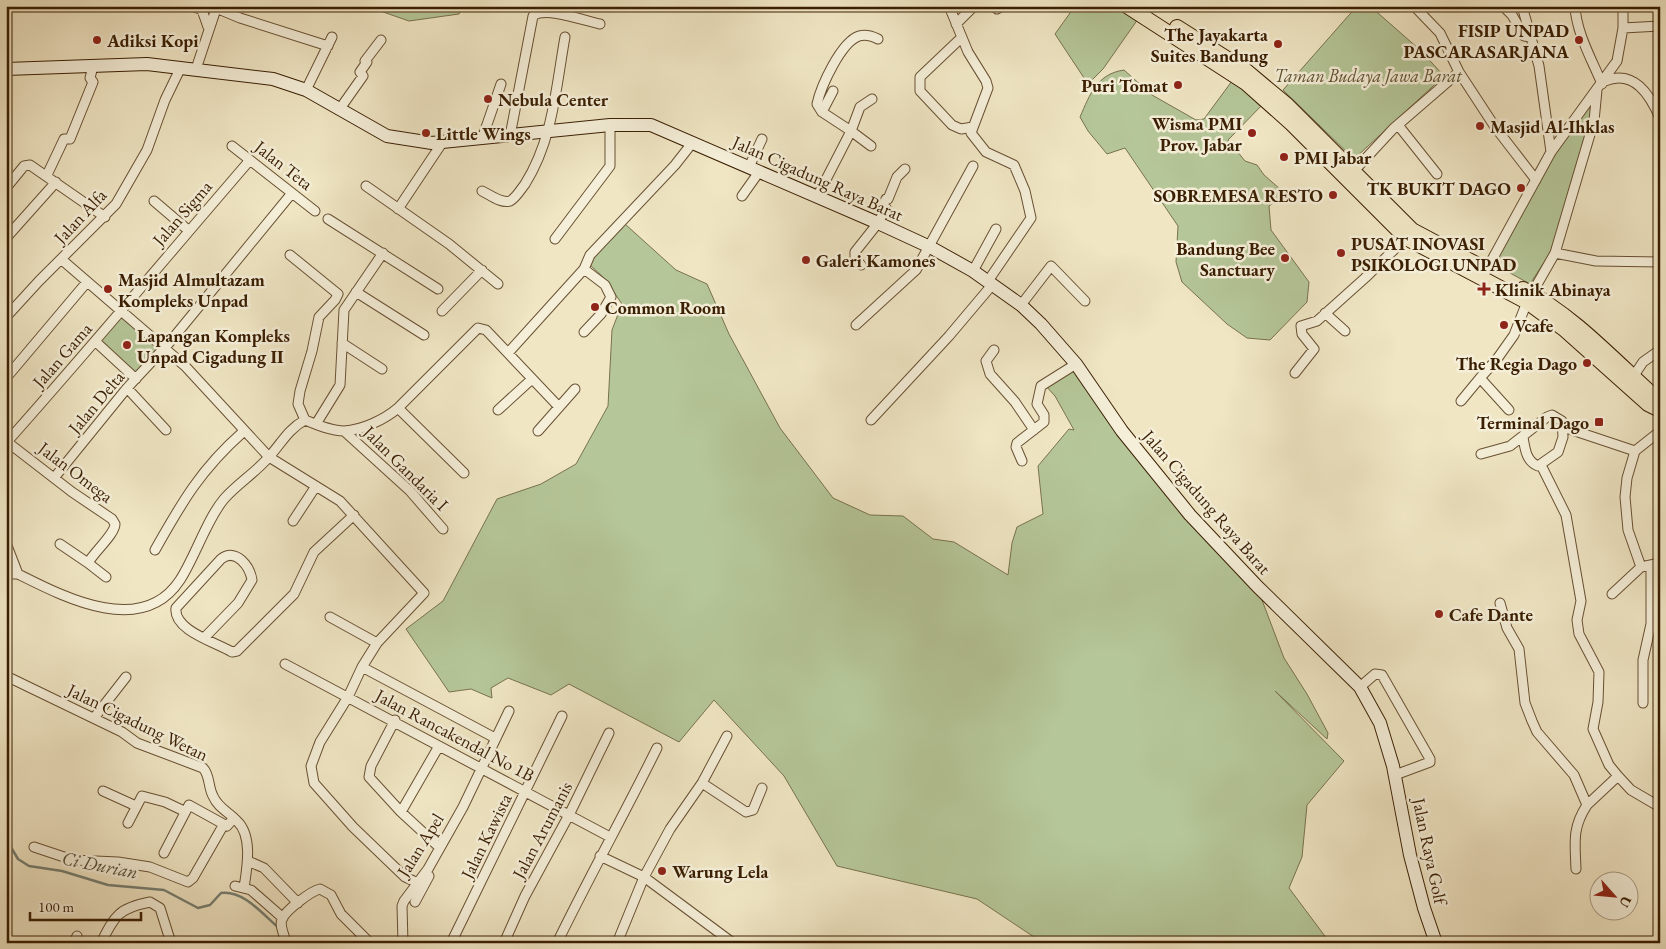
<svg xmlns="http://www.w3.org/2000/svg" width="1666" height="949" font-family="'EB Garamond',serif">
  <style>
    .green { fill: #b5c698; stroke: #78724d }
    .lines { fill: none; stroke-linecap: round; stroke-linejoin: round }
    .stream { stroke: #757e72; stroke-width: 2.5 }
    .street-casing { stroke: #685032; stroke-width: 11 }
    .secondary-casing { stroke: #3a1e02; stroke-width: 14 }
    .primary-casing { stroke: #3a1e02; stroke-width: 16 }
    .street { stroke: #f5efd9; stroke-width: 9 }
    .secondary { stroke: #f5efd9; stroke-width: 12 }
    .primary { stroke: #f0e6c4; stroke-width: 14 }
    .poi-dot { fill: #8f2418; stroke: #f5efd9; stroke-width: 2 }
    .labels { text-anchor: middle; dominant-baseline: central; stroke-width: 5; stroke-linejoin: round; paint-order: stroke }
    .poi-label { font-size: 18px; font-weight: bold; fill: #3a1e02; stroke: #f5efd9; text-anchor: start }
    .park-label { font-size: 18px; font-style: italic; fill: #5f502f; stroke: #f5efd9 }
    .street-label { font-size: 18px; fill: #3a1e02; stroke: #f5efd9 }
    .water-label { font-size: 19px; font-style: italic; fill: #574e3a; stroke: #f5efd9 }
  </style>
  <rect width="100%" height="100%" fill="#f0e6c4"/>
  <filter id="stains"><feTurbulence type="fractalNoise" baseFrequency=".004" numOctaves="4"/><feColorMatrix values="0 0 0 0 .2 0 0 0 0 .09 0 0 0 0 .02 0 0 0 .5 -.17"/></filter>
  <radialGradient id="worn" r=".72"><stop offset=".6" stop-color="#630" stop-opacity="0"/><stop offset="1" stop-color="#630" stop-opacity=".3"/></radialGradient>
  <path class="green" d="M366,6H465L459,14L409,21Z
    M1075,6H1120L1138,19L1103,69L1088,84L1055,34Z
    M1357,6H1370L1420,50L1444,76L1354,159L1283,90Z
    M1124,70L1152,95L1196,120L1204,119L1232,81L1264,103L1228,140L1245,161L1257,165L1264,175L1280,189L1282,197L1269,206L1271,230L1309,282L1307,302L1270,340L1247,338L1227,324L1182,282L1176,262L1178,226L1125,148L1107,154L1088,131L1080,117C1090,94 1097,74 1124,70Z
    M1592,99V120L1552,250L1530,284L1492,263L1552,154Z
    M625,224L676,270L707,284L729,334L780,428L833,498L870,515L903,516L933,539L954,542L1008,575L1012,543L1017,527L1043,514L1038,466L1069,429L1074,430L1055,396L1044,384L1076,364L1123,431L1257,587L1284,658L1307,694L1328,733L1327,739L1275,691L1344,761L1307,805L1302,857L1289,888L1330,943H1043L977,899L837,866L784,776L714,700L679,742L569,684L551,695L508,678L491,688L492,698L471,689L449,692L406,629L443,601L497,499L541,484L576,464L608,406L612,330L622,304L604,278L588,263Z
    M121,314L163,348L136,377L98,342Z"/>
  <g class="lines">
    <path class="stream" d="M6,839L18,859L29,866L62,871L108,885L164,890L198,908L210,905L221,893C244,890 263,915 279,928
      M287,935L294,943"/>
    <defs>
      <path id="street" d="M192,6L202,10L208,27
        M949,6L968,52L986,81L988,88L971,133L986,152L1014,165L1025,191L1031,218L988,281
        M993,6L997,9L1002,6
        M1414,6L1440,33L1459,72L1495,127L1536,180
        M1503,6L1512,15L1524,36L1530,37
        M1522,6L1539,66L1551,152
        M1575,6C1576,32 1592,60 1602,84
        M216,8L240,18L328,46
        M956,24L974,6
        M1623,28L1660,26
        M961,38L920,77V91L952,125L961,129L973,127
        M196,69L217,6
        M1605,81C1634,69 1650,95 1660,118
        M306,90L332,37
        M872,99L860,107L851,131L822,112L817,104C821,86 841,42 859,36C866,34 872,36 878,39
        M339,110L363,76L360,72L367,62L365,61L381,40
        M822,112L833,91
        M1398,125L1437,174
        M510,136L533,16C546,6 585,21 600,24
        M482,139L501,84
        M232,146L315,211
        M749,167L762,139
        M1354,171L1393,129L1459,72
        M47,175L64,139H70L93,82L90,78L93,66
        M366,186L449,244L498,284
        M6,188L24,166L30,165L105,217
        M482,191C489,194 501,204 510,201C516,198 521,189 525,184C553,140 556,87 565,37
        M742,196L759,172
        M817,197L851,131L871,146
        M154,201L188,230
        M398,209L442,143
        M328,219L438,289
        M6,238L56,182
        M555,239L610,166V125
        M1555,253L1596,261L1660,262
        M290,255L338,294L335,300L319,317L312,351L300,391L298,404L305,420
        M61,259L185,366L269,457L340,501L424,593L377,643L362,667L348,697L320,742L311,766L314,783L353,827L405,877L418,883
        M861,265L855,258V252L878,223L886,208L883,206L886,199H888L897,177L905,169
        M584,269L590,255L675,165L693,142
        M584,269L605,285L611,297L601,314L584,332
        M973,271L996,229
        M1482,278L1551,152L1617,61L1623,28V6
        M356,292L424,335
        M1021,305L1051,266L1085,301
        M442,311L482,270
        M1325,313L1345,331
        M6,317L39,281L116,204L147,150L165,100L181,67
        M856,325L916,270L973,166
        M96,342L136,379
        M342,343L382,369
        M994,350L986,361L990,374L1015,402L1034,430
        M508,353L584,269
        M1295,373L1314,349L1302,334L1301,326L1317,321L1365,278L1406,238
        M1633,377L1643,362L1660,350
        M6,378L87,282
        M127,388L166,430
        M1461,401L1480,378
        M398,408L464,473
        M498,410L532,379
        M1509,410L1480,378L1497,359L1514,335L1527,302L1555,253L1594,121L1597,90
        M871,420L949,336L992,285
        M316,424L340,385L344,310L383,253
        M1563,427L1635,451
        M344,431L410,491L443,529
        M538,431L575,389
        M6,441L72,492L112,519L115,524C115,534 94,552 88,563L106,577
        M6,443C89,350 169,254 250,160
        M1481,454L1510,446L1547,417L1552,415L1562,421L1563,437L1558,452L1538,466C1526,461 1525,449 1523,437
        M1022,461L1016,447L1017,443L1044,422V415L1037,404L1041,386L1076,364
        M1541,465L1566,515L1581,601L1577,620L1579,634L1599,672L1598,702L1593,729L1609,765L1618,776L1631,790L1660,807
        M54,478L127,388L169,343L292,193
        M293,521L316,486
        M6,543L18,574H6
        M60,544L88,563
        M155,550C182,502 201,469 243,432
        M1641,567L1628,530L1625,497L1627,478L1635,451L1659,432L1660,427
        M18,574C64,597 142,638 180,580C195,557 207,519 224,499C237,484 255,473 268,458C281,444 288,429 305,420C317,425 331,431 344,431C362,430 384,420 398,408L478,328L486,330L559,407
        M1612,594L1641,567L1660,563
        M1500,603L1507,628L1519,649L1525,703L1532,721L1537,732L1574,775L1587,805L1618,776
        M330,617L377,643
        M205,637L238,603L252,580C250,567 236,547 221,559L176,608C173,630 215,642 232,652L237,651L294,594L314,552L354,515
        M285,664L610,837
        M362,667L495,738
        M6,676L122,732L137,743L203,768C210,775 208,787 213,796C218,808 229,812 237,821C253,836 247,868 244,888
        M1360,687L1375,674L1382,675L1430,759V762L1395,775
        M1643,703V660L1651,624V566
        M94,718L126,677
        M395,720L371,766L369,777L401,812L439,847
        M702,783L746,812L753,810L762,788
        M103,791L136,806
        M401,812L439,746
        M128,823L142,796L165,802L184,811
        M34,847L73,860L118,862L150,867L188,882L193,878L224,824
        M164,853L189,805L227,826L234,818
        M600,856L644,877L733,943
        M248,861L264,868L298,903
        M1576,869C1575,842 1572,828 1587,805
        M235,886L251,890L283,918
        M415,902L429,876
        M74,943L77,936
        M101,943C115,915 119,908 150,902L160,908L171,943
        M286,943C285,936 279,926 282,919C286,910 311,891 320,889L331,895L341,914L370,943
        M403,943L402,906L404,901L428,869L463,807L509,711
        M451,943L562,716
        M504,943L525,896L569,815L609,733
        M557,943C589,877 625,813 657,748
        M617,943L644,877L670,829L702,783L727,736"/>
      <path id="secondary" d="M6,69L147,64L273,79L306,90L387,136L432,143L610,125H651L878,223L930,247L973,271L1021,305L1041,324L1076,364L1122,431L1190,515L1257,586L1360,687L1380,723L1393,766L1410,855L1424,908L1436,943"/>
      <path id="primary" d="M1127,6L1246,83L1292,124L1406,238L1527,302L1564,329L1648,404L1660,410
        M1177,27L1245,70L1287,105L1412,230L1480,266
        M1523,289C1573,315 1613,359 1655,397L1660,409"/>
    </defs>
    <use href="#street" class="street-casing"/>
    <use href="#secondary" class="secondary-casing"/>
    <use href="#primary" class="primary-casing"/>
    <use href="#street" class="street"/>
    <use href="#secondary" class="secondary"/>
    <use href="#primary" class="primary"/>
  </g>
  <g class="poi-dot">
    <circle cx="97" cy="40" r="5"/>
    <circle cx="1579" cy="40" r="5"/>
    <circle cx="1278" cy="44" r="5"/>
    <circle cx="1178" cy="85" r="5"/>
    <circle cx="488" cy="99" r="5"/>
    <circle cx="1480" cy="126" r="5"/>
    <circle cx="426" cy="133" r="5"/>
    <circle cx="1252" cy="133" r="5"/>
    <circle cx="1284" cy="157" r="5"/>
    <circle cx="1521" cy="188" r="5"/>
    <circle cx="1333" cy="195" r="5"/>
    <circle cx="1341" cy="253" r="5"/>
    <circle cx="1285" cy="258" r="5"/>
    <circle cx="806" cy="260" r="5"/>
    <circle cx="108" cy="289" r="5"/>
    <path d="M1481.5 281.5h5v5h5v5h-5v5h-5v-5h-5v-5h5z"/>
    <circle cx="595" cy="307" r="5"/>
    <circle cx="1504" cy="325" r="5"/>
    <circle cx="127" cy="345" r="5"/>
    <circle cx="1587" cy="363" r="5"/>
    <rect x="1594" y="417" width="10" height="10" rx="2.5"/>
    <circle cx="1439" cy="614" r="5"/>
    <circle cx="662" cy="871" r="5"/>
  </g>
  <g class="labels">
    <g class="poi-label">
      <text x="1569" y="30" text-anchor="end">FISIP UNPAD<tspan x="1569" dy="21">PASCARASARJANA</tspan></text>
      <text x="1268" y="34" text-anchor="end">The Jayakarta<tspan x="1268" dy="21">Suites Bandung</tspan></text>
      <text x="107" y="40">Adiksi Kopi</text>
      <text x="1168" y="85" text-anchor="end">Puri Tomat</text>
      <text x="498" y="99">Nebula Center</text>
      <text x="1242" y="123" text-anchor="end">Wisma PMI<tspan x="1242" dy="21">Prov. Jabar</tspan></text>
      <text x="1490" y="126">Masjid Al-Ihklas</text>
      <text x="436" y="133">Little Wings</text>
      <text x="1294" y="157">PMI Jabar</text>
      <text x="1511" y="188" text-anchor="end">TK BUKIT DAGO</text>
      <text x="1323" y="195" text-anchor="end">SOBREMESA RESTO</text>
      <text x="1351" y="243">PUSAT INOVASI<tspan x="1351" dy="21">PSIKOLOGI UNPAD</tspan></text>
      <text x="1275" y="248" text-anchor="end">Bandung Bee<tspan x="1275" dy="21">Sanctuary</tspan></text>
      <text x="816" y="260">Galeri Kamones</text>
      <text x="118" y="279">Masjid Almultazam<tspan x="118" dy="21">Kompleks Unpad</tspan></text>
      <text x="1495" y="289">Klinik Abinaya</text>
      <text x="605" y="307">Common Room</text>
      <text x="1514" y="325">Vcafe</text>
      <text x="137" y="335">Lapangan Kompleks<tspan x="137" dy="21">Unpad Cigadung II</tspan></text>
      <text x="1577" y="363" text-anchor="end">The Regia Dago</text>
      <text x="1589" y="422" text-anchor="end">Terminal Dago</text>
      <text x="1449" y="614">Cafe Dante</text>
      <text x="672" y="871">Warung Lela</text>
    </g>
    <g class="park-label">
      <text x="1368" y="75">Taman Budaya Jawa Barat</text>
    </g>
    <g class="street-label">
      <text transform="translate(284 165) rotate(38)">Jalan Teta</text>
      <text transform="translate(818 178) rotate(24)">Jalan Cigadung Raya Barat</text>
      <text transform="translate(182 213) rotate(-49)">Jalan Sigma</text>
      <text transform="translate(80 216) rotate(-47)">Jalan Alfa</text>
      <text transform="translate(62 355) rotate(-49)">Jalan Gama</text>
      <text transform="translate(96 402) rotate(-50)">Jalan Delta</text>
      <text transform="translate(406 468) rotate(45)">Jalan Gandaria I</text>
      <text transform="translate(76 472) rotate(37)">Jalan Omega</text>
      <text transform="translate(1207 502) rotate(49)">Jalan Cigadung Raya Barat</text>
      <text transform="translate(138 722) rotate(26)">Jalan Cigadung Wetan</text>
      <text transform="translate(455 735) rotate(28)">Jalan Rancakendal No 1B</text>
      <text transform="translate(542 830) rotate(-62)">Jalan Arumanis</text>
      <text transform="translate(486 836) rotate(-64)">Jalan Kawista</text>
      <text transform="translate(420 845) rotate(-58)">Jalan Apel</text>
      <text transform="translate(1430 851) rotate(78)">Jalan Raya Golf</text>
    </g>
    <g class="water-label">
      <text transform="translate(100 865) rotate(11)">Ci Durian</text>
    </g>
  </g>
  <rect width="1666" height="949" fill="none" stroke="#f0e6c4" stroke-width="25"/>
  <rect x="8" y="8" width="1651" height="934" fill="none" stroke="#3a1e02" stroke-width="2.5"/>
  <rect x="12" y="12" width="1641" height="924" fill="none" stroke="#3a1e02"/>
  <g transform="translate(1614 896) rotate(117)"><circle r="24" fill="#f5efd9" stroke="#aa9b83"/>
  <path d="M0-4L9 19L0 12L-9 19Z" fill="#8f2418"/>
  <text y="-8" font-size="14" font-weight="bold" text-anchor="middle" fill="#3a1e02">U</text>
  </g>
  <path d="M30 912v8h111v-8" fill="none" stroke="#3a1e02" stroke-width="2.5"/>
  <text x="38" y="912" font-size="15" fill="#3a1e02" stroke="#f5efd9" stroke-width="4" paint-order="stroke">100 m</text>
  <rect width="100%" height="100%" filter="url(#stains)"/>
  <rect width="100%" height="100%" fill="url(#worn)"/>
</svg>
